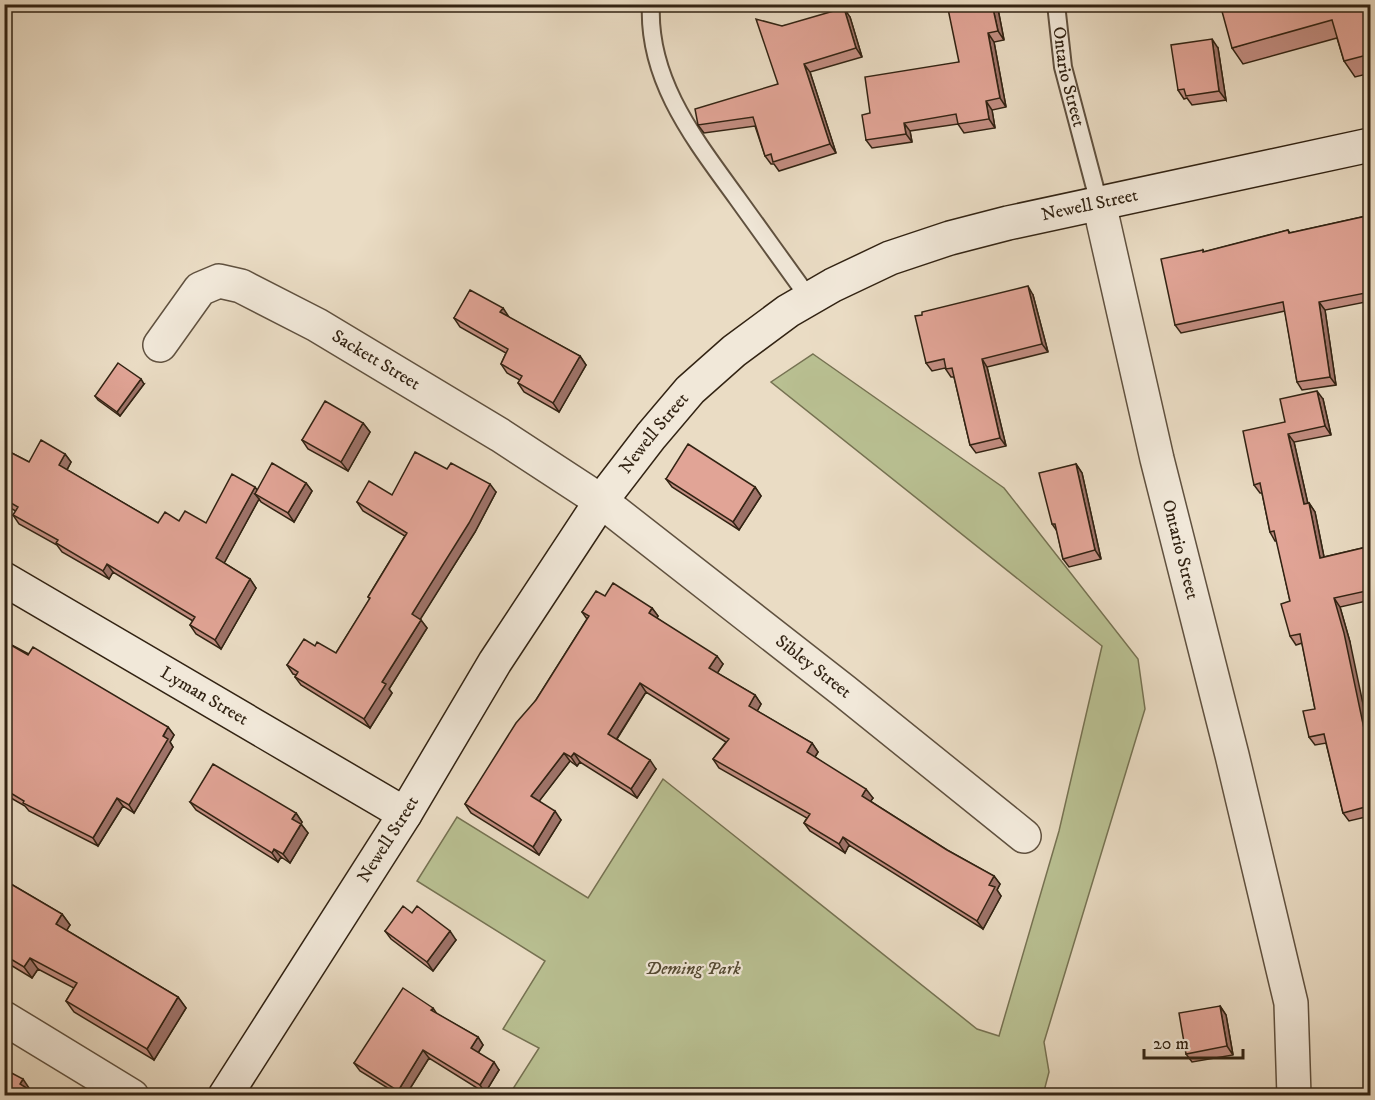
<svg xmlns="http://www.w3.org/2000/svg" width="1375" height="1100" font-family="'IM FELL DW Pica',serif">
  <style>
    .green { fill: #b9c092; stroke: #767252; stroke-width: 1.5 }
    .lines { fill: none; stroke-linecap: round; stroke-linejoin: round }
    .lane-casing { stroke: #60513f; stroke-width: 20 }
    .street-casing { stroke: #60513f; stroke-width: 36 }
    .secondary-casing { stroke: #322313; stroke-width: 36 }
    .lane { stroke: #f1e8d9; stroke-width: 16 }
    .street { stroke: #f1e8d9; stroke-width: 33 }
    .secondary { stroke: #f1e8d9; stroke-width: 33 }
    .wall { fill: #c28d81; stroke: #322313; stroke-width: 1.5 }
    .shaded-wall { fill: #9e7369; stroke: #322313; stroke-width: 1.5 }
    .building { fill: #e1a496; stroke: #322313; stroke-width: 1.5 }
    .labels { text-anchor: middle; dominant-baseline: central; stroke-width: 4.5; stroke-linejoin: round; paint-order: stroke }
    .street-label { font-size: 18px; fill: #322313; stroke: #f1e8d9 }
    .park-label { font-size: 18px; font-style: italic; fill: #544a33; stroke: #f1e8d9 }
  </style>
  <rect width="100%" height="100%" fill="#eadcc4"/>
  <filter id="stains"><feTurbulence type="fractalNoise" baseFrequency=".00333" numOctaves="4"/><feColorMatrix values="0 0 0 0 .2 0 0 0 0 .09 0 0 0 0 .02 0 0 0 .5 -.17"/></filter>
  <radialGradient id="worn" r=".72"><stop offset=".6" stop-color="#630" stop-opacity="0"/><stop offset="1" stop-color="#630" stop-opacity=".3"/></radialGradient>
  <path class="green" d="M813,354L1004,488L1138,659L1145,709L1044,1042L1049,1072L1043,1095H509L539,1048L503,1029L545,961L417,881L457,817L588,898L663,779L977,1029L999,1036L1059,831L1102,646L771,382Z"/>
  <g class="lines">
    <defs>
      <g id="lane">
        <path d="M651,4C647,80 695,140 737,198C761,231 785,265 809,298"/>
        <path id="s1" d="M1056,4L1063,67L1099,203"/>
      </g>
      <g id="street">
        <path id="s2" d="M1099,203L1157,459L1232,755L1291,1003L1294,1096"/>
        <path id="s3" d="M160,345L200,289L219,281L241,286L317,325L500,435L601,501L844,691L1024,836"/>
        <path d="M4,1018L132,1096"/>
      </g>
      <g id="secondary">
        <path id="s4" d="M4,579L405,814"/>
        <path id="s5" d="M225,1096L405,814L495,662L601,501L651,436L690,390L734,351L788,311L833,285L890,258L950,238L1008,223L1370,145"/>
      </g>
    </defs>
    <use href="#lane" class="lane-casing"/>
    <use href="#street" class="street-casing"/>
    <use href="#secondary" class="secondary-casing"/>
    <use href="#lane" class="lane"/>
    <use href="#street" class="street"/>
    <use href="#secondary" class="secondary"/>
  </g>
  <path class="wall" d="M997,4L1004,40L994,42L1006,107L992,110L995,128L964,133L958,124L910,131L912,142L872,148L866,140L870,113L959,62Z
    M1371,4V73L1355,77L1344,61L1337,38L1243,64L1232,48Z
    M850,17L862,57L810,72L836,153L779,171L774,164H771L765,156L755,126L704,133L698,125L778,84L782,26Z
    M1218,48L1226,100L1192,105L1187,98L1184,99L1178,90Z
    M1371,215V301L1325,310L1336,385L1302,390L1297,382L1285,311L1181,333L1175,325L1203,250L1204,252L1288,230L1290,233Z
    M1033,295L1048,352L987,367L1006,446L976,453L970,445L954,377H951L945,368L932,371L926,363Z
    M503,308L508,317L580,356L586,365L559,412L524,392L518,383L520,380L507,373L501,364L506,353L460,327L454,318Z
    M144,384L120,416L98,400L95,396Z
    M1323,399L1331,435L1294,442L1308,504L1309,503L1315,512L1324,557L1371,546V600L1340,607L1350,642L1370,816L1349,821L1343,813L1326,743L1315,745L1309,737L1315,709L1302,643L1296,645L1290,636V601L1277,541H1275L1270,532L1262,493H1260L1254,485L1285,422Z
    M363,423L370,432L348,471L308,449L302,440Z
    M4,449L29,462L65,454L71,462L67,470L158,523L179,521L206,523L257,490L306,483L312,491L294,522L261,502L259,499L224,563L250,579L256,588L221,649L196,634L190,625L193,621L113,572L109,579L62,552L57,545L19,524L13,515L16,511L10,508L4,500L7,495L4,493Z
    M1076,464L1082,473L1101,559L1069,567L1063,559L1057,531L1052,524Z
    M447,469L496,492L475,532L420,619L427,628L389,689L392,693L370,728L301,685L295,677L296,675L293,674L287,665L336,653L370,599L368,597L405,536L363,511L357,502L392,495Z
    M666,479L755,487L761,496L739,530L672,487Z
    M605,596L652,608L658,616L657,618L723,664L717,673L755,695L761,704L757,711L812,743L818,752L815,757L873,798L870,801L947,850L994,876L1000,884L997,890L1001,896L983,929L849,845L845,853L810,831L804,823L807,818L719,768L713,759L726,742L646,692L617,739L656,769L637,798L580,762L577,766L570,761L539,801L561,820L539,855L471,813L465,804L536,700L587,619L582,612Z
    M4,641L168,727L174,735L170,742L173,747L134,813L123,806L98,846L29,811L25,806L4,794Z
    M190,802L296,813L302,822L301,824L308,833L290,863L281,857L278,862L196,810Z
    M4,880L62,914L70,925L66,930L178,997L186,1008L154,1060L74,1012L66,1001L74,988L38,969L32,978L4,961Z
    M412,913L456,940L433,971L391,939L385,931Z
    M1220,1006L1226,1015L1233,1055L1192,1062L1186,1054Z
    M433,1008L437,1014L478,1037L483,1045L478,1053L499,1070L485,1093L429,1058L406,1095H399L360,1071L354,1063Z"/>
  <path class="shaded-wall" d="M992,4H997L1004,40L998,31Z
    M844,8L850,17L862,57L856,48Z
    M988,33L994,42L1006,107L1000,98Z
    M1212,39L1218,48L1226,100L1219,91Z
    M804,64L810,72L836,153L830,144Z
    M986,101L992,110L995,128L989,119Z
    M904,123L910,131L912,142L906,134Z
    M1028,286L1033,295L1048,352L1042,344Z
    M1319,302L1325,310L1336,385L1330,377Z
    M503,308L509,317L500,312Z
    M580,356L586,365L559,412L553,403Z
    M982,359L987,367L1006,446L1000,438Z
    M141,379L144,384L120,416L117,412Z
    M1317,391L1323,399L1331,435L1325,426Z
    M363,423L370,432L348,471L341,462Z
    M1288,434L1294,442L1310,513L1304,504Z
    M65,454L71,462L65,473L59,465Z
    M1076,464L1082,473L1101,559L1095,550Z
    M306,483L312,491L294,522L288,513Z
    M490,484L496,492L475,532L418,623L412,614Z
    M255,487L261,495L255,494L259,499L222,567L216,558Z
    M755,487L761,496L739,530L733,522Z
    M1309,503L1315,512L1326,567L1320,558Z
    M107,564L113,572L109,579L103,571Z
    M250,579L256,588L221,649L215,640Z
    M1334,598L1340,607L1350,642L1371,742L1370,762Z
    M652,608L658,616L655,621L649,613Z
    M421,620L427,628L389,689L392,693L370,728L364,719L382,682Z
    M717,656L723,664L715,677L709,668Z
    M640,683L646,692L614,743L608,734Z
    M755,695L761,704L755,715L749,706Z
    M168,727L174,735L170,742L173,747L134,813L129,805Z
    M812,743L818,752L813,760L807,752Z
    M564,753L570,761L537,804L531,796Z
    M574,753L580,762L577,766L571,757Z
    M650,760L656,769L637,798L631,789Z
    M866,789L873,798L868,805L862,796Z
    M117,798L123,806L98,846L93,838Z
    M555,811L561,820L539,855L533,847Z
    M296,813L302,822L299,828L292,819Z
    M301,824L308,833L290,863L283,854Z
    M843,837L849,845L845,853L839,844Z
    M274,849L281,857L278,862L272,853Z
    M994,876L1000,884L997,890L1001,896L983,929L977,921L989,885Z
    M62,914L70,925L64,935L56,924Z
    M450,931L456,940L433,971L427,962Z
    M30,958L38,969L32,978L24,967Z
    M178,997L186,1008L154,1060L147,1049Z
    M1220,1006L1226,1015L1233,1055L1227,1046Z
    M478,1037L483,1045L476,1056L471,1048Z
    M423,1050L429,1058L406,1095H402L398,1091Z
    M494,1062L499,1070L485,1093L480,1085Z
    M23,1079L29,1088L26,1092L20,1084Z"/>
  <path class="building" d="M947,4H992L998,31L988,33L1000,98L986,101L989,119L958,124L956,114L904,123L906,134L866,140L862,115L870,113L865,77L959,62Z
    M1220,4H1371V54L1344,61L1332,20L1232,48Z
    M844,8L856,48L804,64L830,144L773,162L771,154L765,156L753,117L698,125L695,109L778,84L756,19L782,26Z
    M1212,39L1219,91L1186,96L1184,89L1178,90L1171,45Z
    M1371,215V292L1319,302L1330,377L1297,382L1283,302L1175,325L1161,259L1203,250V252L1288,230L1289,233Z
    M1028,286L1042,344L982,359L1000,438L970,445L952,368L946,369L944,359L926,363L915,316L922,315V312Z
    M470,290L503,308L500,312L580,356L553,403L518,383L522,376L501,364L508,349L454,318Z
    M118,363L141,379L117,412L95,396Z
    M1317,391L1325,426L1288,434L1304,504L1309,503L1320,558L1371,546V590L1334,598L1344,633L1371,762V823L1369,806L1343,813L1324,734L1309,737L1303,711L1315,709L1300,634L1290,636L1281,604L1290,601L1274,531L1270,532L1260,483L1254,485L1243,431L1285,422L1280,399Z
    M325,401L363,423L341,462L302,440Z
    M41,440L65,454L59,465L158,523L165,512L179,521L185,511L206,523L232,474L255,487L216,558L250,579L215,640L190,625L195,617L107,564L103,571L56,543L58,540L13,515L18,507L4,499L9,491L4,488V449L29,462Z
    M688,444L755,487L733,522L666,479Z
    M415,452L447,469L451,463L490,484L469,523L412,614L421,620L382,682L386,684L364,719L295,677L298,672L287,665L304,639L315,646L317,642L336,653L370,598L368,597L407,533L357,502L369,481L392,495Z
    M272,463L306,483L288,513L255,494Z
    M1076,464L1095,550L1063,559L1055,524H1052L1039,473Z
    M613,583L652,608L649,613L717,656L709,668L755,695L749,706L812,743L807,752L866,789L862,796L947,850L994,876L989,885L995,887L977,921L843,837L839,844L804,823L810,814L713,759L729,739L640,683L608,734L650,760L631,789L574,753L571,757L564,753L531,796L555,811L533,847L465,804L516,723L536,700L589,616L582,612L596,591L605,596Z
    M4,641L28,655L33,647L168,727L163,736L168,739L129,805L117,798L93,838L23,803L24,801L4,789Z
    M213,764L296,813L292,819L301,824L283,854L274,849L272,853L190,802Z
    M4,880L62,914L56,924L178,997L147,1049L66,1001L77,983L30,958L24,967L4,955Z
    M403,906L412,913L417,906L450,931L427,962L385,931Z
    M403,988L433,1008L431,1010L478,1037L471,1048L494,1062L480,1085L423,1050L398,1091L354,1063Z
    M1220,1006L1227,1046L1186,1054L1179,1013Z
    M4,1069L23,1079L20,1084L38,1095H4Z"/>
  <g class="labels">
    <g class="street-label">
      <text stroke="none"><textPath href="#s1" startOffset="74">Ontario Street</textPath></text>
      <text stroke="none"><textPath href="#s5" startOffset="1294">Newell Street</textPath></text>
      <text stroke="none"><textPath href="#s3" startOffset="266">Sackett Street</textPath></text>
      <text stroke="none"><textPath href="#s5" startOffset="790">Newell Street</textPath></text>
      <text stroke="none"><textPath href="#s2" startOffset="356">Ontario Street</textPath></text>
      <text stroke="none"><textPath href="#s3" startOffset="801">Sibley Street</textPath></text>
      <text stroke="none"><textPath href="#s4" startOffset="232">Lyman Street</textPath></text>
      <text stroke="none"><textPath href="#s5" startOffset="304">Newell Street</textPath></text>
    </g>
    <g class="park-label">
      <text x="693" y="969">Deming Park</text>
    </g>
  </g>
  <rect width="1375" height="1100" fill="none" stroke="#eadcc4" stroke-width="24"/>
  <rect x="6" y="6" width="1363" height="1088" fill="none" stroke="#322313" stroke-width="3"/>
  <rect x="12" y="12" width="1351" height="1076" fill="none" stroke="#322313" stroke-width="1.5"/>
  <path d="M1144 1049v9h99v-9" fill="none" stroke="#322313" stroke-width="3"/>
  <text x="1153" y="1049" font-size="18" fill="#322313" stroke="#f1e8d9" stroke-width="4.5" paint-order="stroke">20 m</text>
  <rect width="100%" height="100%" filter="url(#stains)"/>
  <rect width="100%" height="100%" fill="url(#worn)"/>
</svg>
